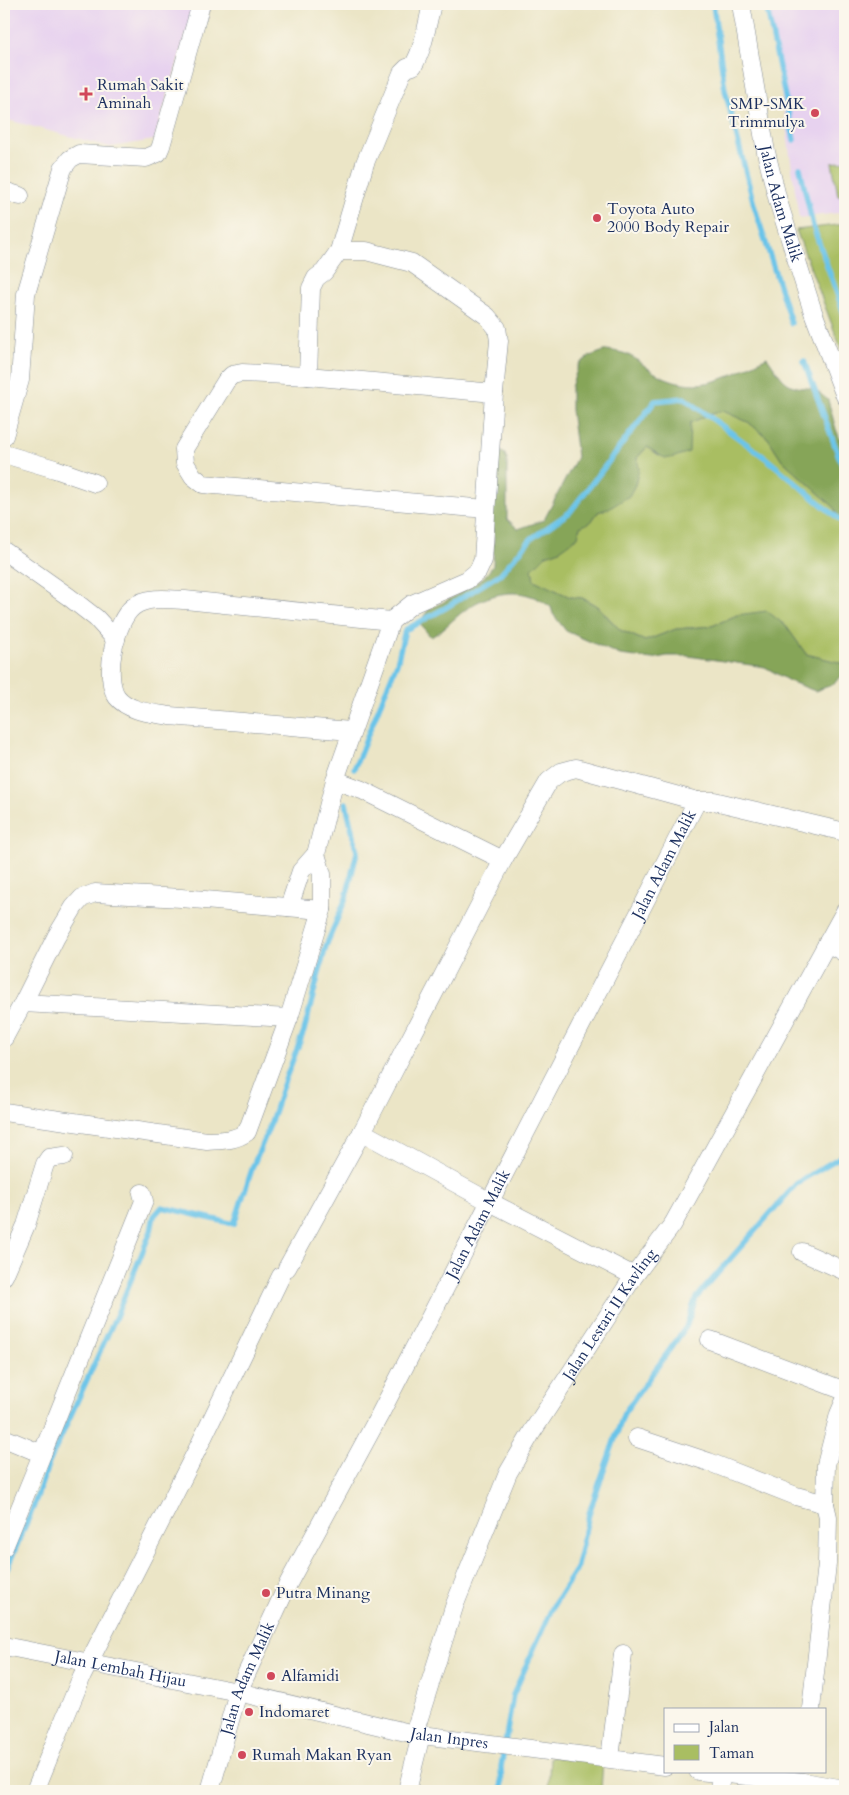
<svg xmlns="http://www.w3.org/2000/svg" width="849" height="1795" font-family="Cardo,serif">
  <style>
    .built { fill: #e7d2ef }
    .green { fill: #a9be62; stroke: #627660 }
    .forest { fill: #86a558; stroke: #506a5b }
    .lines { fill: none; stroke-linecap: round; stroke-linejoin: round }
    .stream { stroke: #6bc4e9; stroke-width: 5.5 }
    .minor-casing { stroke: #838a92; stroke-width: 19 }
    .minor { stroke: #fff; stroke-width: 18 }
    .poi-dot { fill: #d1495b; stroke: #fbf7ec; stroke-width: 2 }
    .labels { text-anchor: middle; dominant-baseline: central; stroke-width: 4; stroke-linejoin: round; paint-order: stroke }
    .poi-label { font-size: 16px; fill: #1b2f5e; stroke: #fbf7ec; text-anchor: start }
    .street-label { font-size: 16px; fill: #1b2f5e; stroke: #fbf7ec }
  </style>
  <rect width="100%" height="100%" fill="#fbf7ec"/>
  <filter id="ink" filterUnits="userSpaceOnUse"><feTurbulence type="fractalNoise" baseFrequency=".02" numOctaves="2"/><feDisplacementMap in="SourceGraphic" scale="10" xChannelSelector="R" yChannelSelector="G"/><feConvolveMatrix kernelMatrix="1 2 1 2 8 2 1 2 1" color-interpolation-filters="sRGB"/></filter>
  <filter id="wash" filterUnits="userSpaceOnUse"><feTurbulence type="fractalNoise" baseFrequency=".0096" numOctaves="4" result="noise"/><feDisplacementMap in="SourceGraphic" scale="20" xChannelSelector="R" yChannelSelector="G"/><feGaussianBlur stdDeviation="1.12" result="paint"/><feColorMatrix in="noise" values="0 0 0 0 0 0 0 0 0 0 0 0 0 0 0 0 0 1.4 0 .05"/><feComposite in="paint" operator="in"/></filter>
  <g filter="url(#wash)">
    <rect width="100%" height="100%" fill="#ebe5c6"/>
    <path class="built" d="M4,4H195L154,140L110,147L4,119Z
      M845,4V212L799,218L770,14Z"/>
    <path class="green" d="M845,161V195L838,196L832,163Z
      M845,224V359L796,230Z
      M723,411L748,422L768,438L782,460L834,507L845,535V664L806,654L786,626L737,615L712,626L676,629L645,641L620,630L598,606L582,598L570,597L534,580L532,568L546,555L560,550L580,527L591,522L598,512L610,508L635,485L638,469L637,458L647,447L660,456L688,447L690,423L708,415Z
      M550,1757L603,1761L601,1791H548Z"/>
    <path class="forest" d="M607,350C613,351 621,352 626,354C638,359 647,369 659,375C702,396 729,376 767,357C783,379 784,389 813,388L828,400L836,429L845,451V535L834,507L782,460L768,438L748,422L723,411L708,415L690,423L689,452C663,461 669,461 647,447L637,458L639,469L635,485L629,496L610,508L598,512L591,522L580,527L578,537L560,550L546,555L532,569L534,580L570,597L582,598L597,606L620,630L645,641L676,629L712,626L737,615L767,611L786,626L806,654L842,663L845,673L832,685L815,691L789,681L765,667L688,656H667L652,659L620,655L566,631L553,614L551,607C545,603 538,598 531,596C509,588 482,597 465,610C453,619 444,630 431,637L419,623L429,609L450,599L483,578L493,566L494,538L491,514L496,453L502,452L505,454L507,460V519L518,529L544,520L577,457L571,410V387L579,364L590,356Z"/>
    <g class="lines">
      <path class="stream" d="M713,4L725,90L754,205L791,323
        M766,4L794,140
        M800,168L813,226L845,316
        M804,361L845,473
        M354,769L397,663L405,630L447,607L500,574L532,538L570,512L655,401L684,398L767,459L845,524
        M4,1575L33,1508L48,1465L117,1314L151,1231L154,1216L162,1207L234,1224L253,1166L270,1125L282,1088L304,1031L326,946L346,898L357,852L346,803
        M502,1791L501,1767L513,1695L553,1606L576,1570L590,1510L624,1413L686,1327L696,1298L797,1183L845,1154"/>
    </g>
  </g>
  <g filter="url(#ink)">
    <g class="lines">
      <defs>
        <g id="minor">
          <path id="s1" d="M741,4L766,152L778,201L813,312L845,396"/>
          <path d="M4,191L20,196"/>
          <path d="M339,251L365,163L402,73L407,68L413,66C424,48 427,24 432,4"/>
          <path d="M4,436L20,380L26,294L63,168L70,159L79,154L146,158L158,153L161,146L201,4"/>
          <path d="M4,454L55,469L95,483"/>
          <path d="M486,509L203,484L193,476L185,463L184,449L226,381L232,375L242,373L308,376L494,393"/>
          <path d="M4,551L69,597L96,618L116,640"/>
          <path d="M351,731L170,716C153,713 129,712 117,697C103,678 115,621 133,607C146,596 169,599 185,600L391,621"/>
          <path d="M335,780L362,790L503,860"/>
          <path d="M289,907L301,871L316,854L335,780L391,621L412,604L467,580L478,571L483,560L494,393L499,341L497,328L487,316L412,263L366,251H339L324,272L316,278L311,288L308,376"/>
          <path d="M827,943L845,953"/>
          <path d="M23,1003L289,1018"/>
          <path d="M4,1038L23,1003L56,937L74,907L82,898L95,893L181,898L322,910"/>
          <path d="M4,1112L207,1141C222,1140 234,1141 247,1132L289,1018L322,910V874L316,854"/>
          <path d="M362,1132L490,1202L634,1276"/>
          <path d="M802,1252L845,1271"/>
          <path d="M287,1268L362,1132L503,860L549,781L561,772L576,768L697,801H714L845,832"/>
          <path d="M4,1276L26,1225L45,1164L49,1158L64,1156"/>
          <path d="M710,1340L845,1391"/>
          <path d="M4,1438L42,1454L4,1547"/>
          <path d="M637,1438L709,1462L796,1496L825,1504"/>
          <path d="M42,1454L144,1201L142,1193"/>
          <path id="s2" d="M4,1646L238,1692L414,1734L665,1766"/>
          <path d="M811,1709L827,1564L828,1517L825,1504L826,1465L839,1414L845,1400"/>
          <path id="s3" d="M414,1734L455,1604L508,1473L532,1432L634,1276L673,1224L845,911"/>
          <path d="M610,1758L623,1654"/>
          <path d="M698,1771L803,1782L845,1789"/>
          <path d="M35,1791L82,1676L197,1450L281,1276"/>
          <path id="s4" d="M210,1791L238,1692L289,1582L379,1416L697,801"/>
          <path d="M407,1791L421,1735"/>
          <path d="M718,1791L722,1775"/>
        </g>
      </defs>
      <use href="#minor" class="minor-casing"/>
      <use href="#minor" class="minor"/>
    </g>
  </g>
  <g class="poi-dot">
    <path d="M83.5 86.5h5v5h5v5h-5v5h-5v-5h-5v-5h5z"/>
    <circle cx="815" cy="113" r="5"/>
    <circle cx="597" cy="218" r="5"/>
    <circle cx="266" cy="1593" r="5"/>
    <circle cx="271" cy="1676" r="5"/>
    <circle cx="249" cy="1712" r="5"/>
    <circle cx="242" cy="1755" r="5"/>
  </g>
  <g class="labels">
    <g class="poi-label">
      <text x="97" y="85">Rumah Sakit<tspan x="97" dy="18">Aminah</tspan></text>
      <text x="805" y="104" text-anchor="end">SMP-SMK<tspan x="805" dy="18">Trimmulya</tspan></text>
      <text x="607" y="209">Toyota Auto<tspan x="607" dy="18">2000 Body Repair</tspan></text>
      <text x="276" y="1593">Putra Minang</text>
      <text x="281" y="1676">Alfamidi</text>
      <text x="259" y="1712">Indomaret</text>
      <text x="252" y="1755">Rumah Makan Ryan</text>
    </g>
    <g class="street-label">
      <text stroke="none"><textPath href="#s1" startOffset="204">Jalan Adam Malik</textPath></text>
      <text stroke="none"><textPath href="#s4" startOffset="1034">Jalan Adam Malik</textPath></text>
      <text stroke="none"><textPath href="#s4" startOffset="629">Jalan Adam Malik</textPath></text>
      <text stroke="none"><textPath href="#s3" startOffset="466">Jalan Lestari II Kavling</textPath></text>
      <text stroke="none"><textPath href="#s2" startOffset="119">Jalan Lembah Hijau</textPath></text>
      <text stroke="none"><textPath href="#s4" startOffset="119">Jalan Adam Malik</textPath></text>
      <text stroke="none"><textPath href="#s2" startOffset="455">Jalan Inpres</textPath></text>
    </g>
  </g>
  <rect width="849" height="1795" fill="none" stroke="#fbf7ec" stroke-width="20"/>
  <rect x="664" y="1708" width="162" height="65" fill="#fbf7ec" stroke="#a1a7b3"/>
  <rect x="674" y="1724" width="25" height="8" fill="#ffffff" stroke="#a1a7b3"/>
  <text x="709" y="1732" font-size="15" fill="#1b2f5e">Jalan</text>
  <rect x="674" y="1745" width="25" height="15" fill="#a9be62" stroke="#a1a7b3"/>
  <text x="709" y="1758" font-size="15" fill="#1b2f5e">Taman</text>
</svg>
